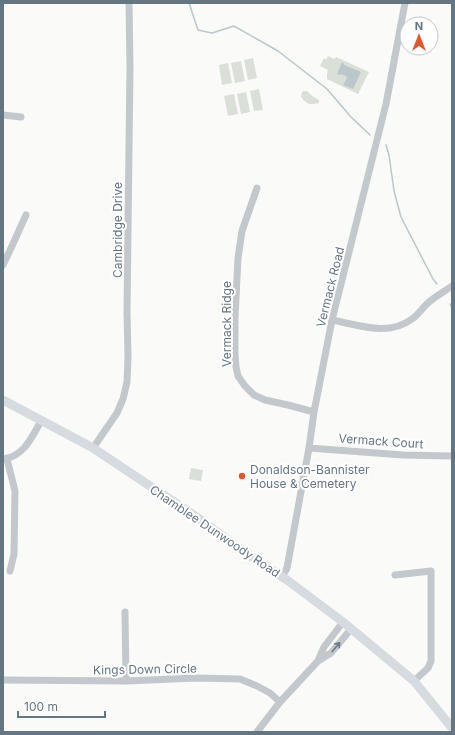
<svg xmlns="http://www.w3.org/2000/svg" width="455" height="735" font-family="Inter,sans-serif">
  <style>
    .green { fill: #dadfd7 }
    .water { fill: #bbc7cb }
    .lines { fill: none; stroke-linecap: round; stroke-linejoin: round }
    .stream { stroke: #bbc7cb; stroke-width: 1.5 }
    .street { stroke: #c3c8cc; stroke-width: 7 }
    .secondary { stroke: #d6dbdf; stroke-width: 9 }
    .oneway { stroke: #6a7a87 }
    .poi-dot { fill: #e4572e; stroke: #fff; stroke-width: 1.5 }
    .labels { text-anchor: middle; dominant-baseline: central; stroke-width: 4; stroke-linejoin: round; paint-order: stroke }
    .street-label { font-size: 12px; fill: #657683; stroke: #fff }
    .poi-label { font-size: 12px; fill: #657683; stroke: #fff; text-anchor: start }
  </style>
  <rect width="100%" height="100%" fill="#fafaf8"/>
  <path class="green" d="M328,56L334,59L336,57L369,72L358,94L327,79V74L328,70L320,66L324,58L326,60Z
    M253,58L257,78L248,80L244,60Z
    M241,61L245,81L235,83L231,63Z
    M228,63L232,83L222,85L219,65Z
    M259,89L263,110L254,111L250,91Z
    M304,91H307L312,96L319,100V103C310,105 307,105 301,97L302,92Z
    M246,92L250,112L241,114L237,94Z
    M234,94L238,114L228,116L224,96Z
    M191,468L203,470L201,481L189,479Z"/>
  <path class="water" d="M342,62L344,64V65L361,72L353,89L343,85L347,78L346,76L340,74V75L337,74Z"/>
  <g class="lines">
    <path class="stream" d="M189,3L198,30L212,33L234,26L278,51L327,89L351,117L370,135
      M386,145L389,155L394,191L401,217L433,279L437,284
      M450,304L452,307"/>
    <path class="street" d="M3,115L21,117
      M257,188L242,231L238,258L235,317V355L236,367L238,376L245,386L254,395L265,400L288,405L314,412
      M3,265L12,246L26,215
      M332,320C359,325 388,337 412,319C419,314 423,307 429,302C436,296 445,291 452,286
      M93,448L117,413L123,399L127,382L128,357L127,312L130,67L129,3
      M309,448L403,455L452,456
      M4,459C24,456 32,437 41,421
      M7,459L15,491L14,554L10,571
      M395,575L431,571V661L428,668L414,681
      M282,577L287,568L309,448L314,412L332,320L386,104L405,3
      M125,612L126,681
      M318,661L324,647L343,622
      M3,680L126,681L197,678L240,679L257,686L270,693L280,702
      M257,732L280,702L318,661L331,653L351,629"/>
    <path class="secondary" d="M3,400L93,448L195,516L243,551L287,580L343,622L414,681L452,728"/>
  </g>
  <defs><path id="oneway-shaft" d="M-6 0H5M1.5-3L5.5 0L1.5 3" fill="none" stroke-width="1.6" stroke-linecap="round" stroke-linejoin="round"/></defs>
  <use class="oneway" href="#oneway-shaft" transform="translate(336 647) rotate(-50)"/>
  <circle class="poi-dot" cx="242" cy="476" r="4"/>
  <g class="labels">
    <g class="street-label">
      <text transform="translate(117 230) rotate(-90)">Cambridge Drive</text>
      <text transform="translate(330 287) rotate(-76)">Vermack Road</text>
      <text transform="translate(226 324) rotate(-90)">Vermack Ridge</text>
      <text transform="translate(381 441) rotate(4)">Vermack Court</text>
      <text transform="translate(215 531) rotate(34)">Chamblee Dunwoody Road</text>
      <text transform="translate(145 669) rotate(-1)">Kings Down Circle</text>
    </g>
    <g class="poi-label">
      <text x="250" y="469">Donaldson-Bannister<tspan x="250" dy="14">House &amp; Cemetery</tspan></text>
    </g>
  </g>
  <rect width="455" height="735" fill="none" stroke="#657683" stroke-width="8"/>
  <g transform="translate(419 36)"><circle r="19" fill="#ffffff" stroke="#c1c8cd"/>
  <path d="M0-3L7 15L0 10L-7 15Z" fill="#e4572e"/>
  <text y="-6" font-size="11" font-weight="bold" text-anchor="middle" fill="#657683">N</text>
  </g>
  <path d="M18 711v6h87v-6" fill="none" stroke="#657683" stroke-width="2"/>
  <text x="24" y="711" font-size="12" fill="#657683" stroke="#ffffff" stroke-width="3" paint-order="stroke">100 m</text>
</svg>
